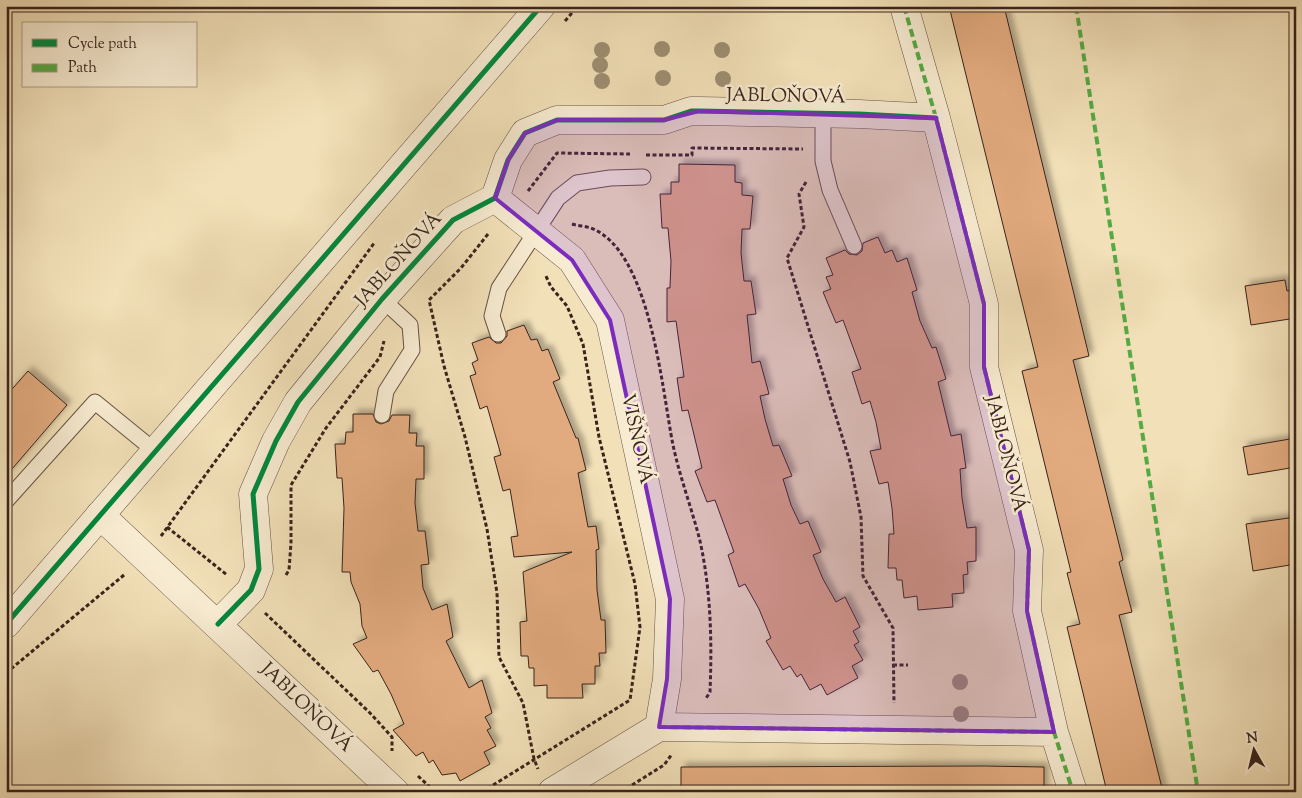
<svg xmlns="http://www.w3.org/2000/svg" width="1302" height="798" font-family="'Sorts Mill Goudy',serif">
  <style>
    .building { fill: #e2ab7f; stroke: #38231b; filter: url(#shadow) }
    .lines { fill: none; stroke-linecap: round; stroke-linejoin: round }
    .service-casing { stroke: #665242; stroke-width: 17 }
    .minor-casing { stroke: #665242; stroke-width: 29 }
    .tertiary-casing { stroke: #665242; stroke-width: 29 }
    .path { stroke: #38231b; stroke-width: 3; stroke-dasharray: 4 2.5; stroke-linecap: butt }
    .service { stroke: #f7ebd1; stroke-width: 15 }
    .minor { stroke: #f7ebd1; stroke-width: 28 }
    .tertiary { stroke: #f7ebd1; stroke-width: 28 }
    .quiet { stroke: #55aa43; stroke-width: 4; stroke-dasharray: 8 4; stroke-linecap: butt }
    .cycleway-casing { stroke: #f7ebd1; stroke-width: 8 }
    .cycleway { stroke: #00873e; stroke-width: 5 }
    .tree { fill: #9e8e72 }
    .marked { fill: #7b2cbf; fill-opacity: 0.2; stroke: #7b2cbf; stroke-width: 4; stroke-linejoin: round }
    .labels { text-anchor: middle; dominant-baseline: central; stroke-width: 5; stroke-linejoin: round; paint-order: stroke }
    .street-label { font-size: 19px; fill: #38231b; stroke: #f7ebd1 }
  </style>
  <defs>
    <filter id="shadow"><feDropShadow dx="4.5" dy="-4.5" stdDeviation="2.5" flood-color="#0004"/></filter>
  </defs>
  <rect width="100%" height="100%" fill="#f2e0b8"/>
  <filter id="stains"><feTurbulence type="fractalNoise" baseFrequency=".004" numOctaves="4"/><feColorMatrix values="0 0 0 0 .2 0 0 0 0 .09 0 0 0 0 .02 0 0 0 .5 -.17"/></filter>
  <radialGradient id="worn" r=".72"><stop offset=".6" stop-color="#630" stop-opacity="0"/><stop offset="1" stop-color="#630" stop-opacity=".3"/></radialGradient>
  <path class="building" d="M949,6H1004L1089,356L1073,360L1123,560L1119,562L1132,612L1119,615L1163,792H1107L1067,627L1080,624L1067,573L1071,572L1022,371L1038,367Z
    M679,164L735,165V182L742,183V195L753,196L750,229H742L741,253L744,281H751L756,314L747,315L752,363L760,361L769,394L760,396L765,419L773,446L779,445L792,476L783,479L791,505L800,524L808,521L821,552L813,555L823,579L836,602L845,597L860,627L853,631L859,642L854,645L863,660L852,666L858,678L827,695L821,684L810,690L801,674L797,677L790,666L783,670L766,641L771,638L759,609L745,584L739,587L728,555L734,552L715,500L707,502L695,471L702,468L688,410L682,411L677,378L684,377L676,321L667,322V288H670L671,261L668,228H662L660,194H671V182H679Z
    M878,237L885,253L892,250L897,262L907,258L917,290L912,292L920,321L932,348L936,347L946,379L938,382L951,436L961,434L966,468L960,469L962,498L967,528L976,527V561L967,562L968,574L963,575L964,593L952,594L953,607L918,610L917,596L904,598L902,580H897L896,568H888L889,534H894L892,508L888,482L879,484L870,451L881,449L876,422L870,401L862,404L852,372L861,369L843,320L836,323L823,292L831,289L826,277L833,275L826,258L845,250L849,254L857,255L862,251L863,243Z
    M1285,280L1287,291L1296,290V318L1251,325L1245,286Z
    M524,325L531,340L537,339L542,351L548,349L560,379L553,382L576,438H578L586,470L578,473L588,527L596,526L599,549L596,550L597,590L601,620H605L606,653H599L600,666H595V684H582L583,698H547V685L534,686V668H529L528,656H521L520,622L527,621L523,572L572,552L514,557L511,537L518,536L510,489L503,491L494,457L501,455L487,406L480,409L470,376L476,374L472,363L478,360L472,343L489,337L496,343H501L507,336V331Z
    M28,371L67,405L6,476V396Z
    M353,414H373L376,422L381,424L389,421L392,415H410L409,433H417L416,446H424V479H416L415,503L418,531H425L429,564L421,565L423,588L432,610L447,604L453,637L446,641L469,688L482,680L492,713L485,717L491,728L487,730L496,746L484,752L490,764L460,781L456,773L442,775L433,760L429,763L423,752L416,756L393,730L404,724L391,694L378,670L373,672L353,644L367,638L362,626L360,604L351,582L350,572H342L344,508L342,478H337L335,444H345L346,432H353Z
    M1296,438V467L1248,475L1243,447Z
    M1296,517V564L1253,571L1246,524Z
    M984,766L1044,767V792H681V767Z"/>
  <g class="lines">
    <defs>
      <path id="service" d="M823,113V161L830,190L854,246
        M498,334L492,316L499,288L558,198L577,183L610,178L643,177
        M382,415L386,391L412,350L410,325L382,299
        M6,501L95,402L155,451"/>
      <path id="minor" d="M904,6L936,118L984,304V367L1029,550L1027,611L1054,732L1073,792
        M495,198L572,260L610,320L670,599L667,679L659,727
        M100,515L395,792
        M218,624L251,590L259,569L253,494L276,441L298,402L382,299L453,220L495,198L508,160L525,133L557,120H664L691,111H699L859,114L936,118
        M552,792L659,727L1054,732"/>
      <path id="tertiary" d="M6,624L541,6"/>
    </defs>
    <use href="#service" class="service-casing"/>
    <use href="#minor" class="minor-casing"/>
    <use href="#tertiary" class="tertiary-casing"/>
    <path class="path" d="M565,21L578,6
      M646,155H692V148L803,149
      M806,182L799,194L804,227L787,258L850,462L861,517L863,576L893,628L894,703
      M528,191L557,153L630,154
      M572,224C578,226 585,226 591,228C651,251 662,391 673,445C680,478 692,509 700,541C711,591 712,641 710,692L705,700
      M488,234L461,268L429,300L444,366L465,437L487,529L497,593L499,657L523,703L534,759L538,769
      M167,527L227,575
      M161,536L375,242
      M286,575L289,570L291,543V485L326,428L380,357L384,341
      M265,613L370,713L392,737V751
      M893,665H908
      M6,673L124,575
      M418,776L435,792
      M482,792L630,700L640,627L635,584L599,437L583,344L567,306L551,287L545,274
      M621,792L664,765L672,754"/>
    <use href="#service" class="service"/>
    <use href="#minor" class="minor"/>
    <use href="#tertiary" class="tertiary"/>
    <path class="quiet" d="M904,6L936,118L984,304V367L1029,550L1027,611L1054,732L1073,792
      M1076,6L1198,792
      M659,727L1054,732"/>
    <defs>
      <path id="cycleway" d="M6,624L541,6
        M218,624L251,590L259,569L253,494L276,441L298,402L382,299L453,220L495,198L508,160L525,133L557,120H664L691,111H699L859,114L936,118"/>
    </defs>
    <use href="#cycleway" class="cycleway-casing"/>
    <use href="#cycleway" class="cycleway"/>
  </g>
  <g class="tree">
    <circle cx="662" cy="49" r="8"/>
    <circle cx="602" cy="50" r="8"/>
    <circle cx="722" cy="50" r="8"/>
    <circle cx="600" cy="65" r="8"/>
    <circle cx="663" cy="78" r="8"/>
    <circle cx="723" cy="79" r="8"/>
    <circle cx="602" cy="81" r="8"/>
    <circle cx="960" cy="682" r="8"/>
    <circle cx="961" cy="714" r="8"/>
  </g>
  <path class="marked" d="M699,111L936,118L984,304V367L1029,550L1027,611L1054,732L659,727L667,679L670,599L610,320L572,260L495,198L508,160L525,133L557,120H664Z"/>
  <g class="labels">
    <g class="street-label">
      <text transform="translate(786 97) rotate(1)">JABLOŇOVÁ</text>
      <text transform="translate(399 260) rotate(-48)">JABLOŇOVÁ</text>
      <text transform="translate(636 439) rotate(78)">VIŠŇOVÁ</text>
      <text transform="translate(1005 454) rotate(76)">JABLOŇOVÁ</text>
      <text transform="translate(306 708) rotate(44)">JABLOŇOVÁ</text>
    </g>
  </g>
  <rect width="1302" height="798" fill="none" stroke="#f2e0b8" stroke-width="25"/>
  <rect x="8" y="8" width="1287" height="783" fill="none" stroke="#38231b" stroke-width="2.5"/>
  <rect x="12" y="12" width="1277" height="773" fill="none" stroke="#38231b"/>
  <rect x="22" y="22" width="175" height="65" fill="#f7ebd1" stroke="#ab9b88"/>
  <rect x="32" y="39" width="25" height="8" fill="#00873e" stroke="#ab9b88"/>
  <text x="68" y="48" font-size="15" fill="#38231b">Cycle path</text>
  <rect x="32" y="64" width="25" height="8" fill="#55aa43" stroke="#ab9b88"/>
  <text x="68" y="72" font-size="15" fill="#38231b">Path</text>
  <g transform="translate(1254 750) rotate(352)" stroke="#f7ebd1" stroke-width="4" paint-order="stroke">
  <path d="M0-4L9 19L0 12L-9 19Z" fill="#38231b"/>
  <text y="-8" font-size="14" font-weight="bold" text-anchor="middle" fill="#38231b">N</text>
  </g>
  <rect width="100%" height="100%" filter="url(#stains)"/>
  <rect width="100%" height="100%" fill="url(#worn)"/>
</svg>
